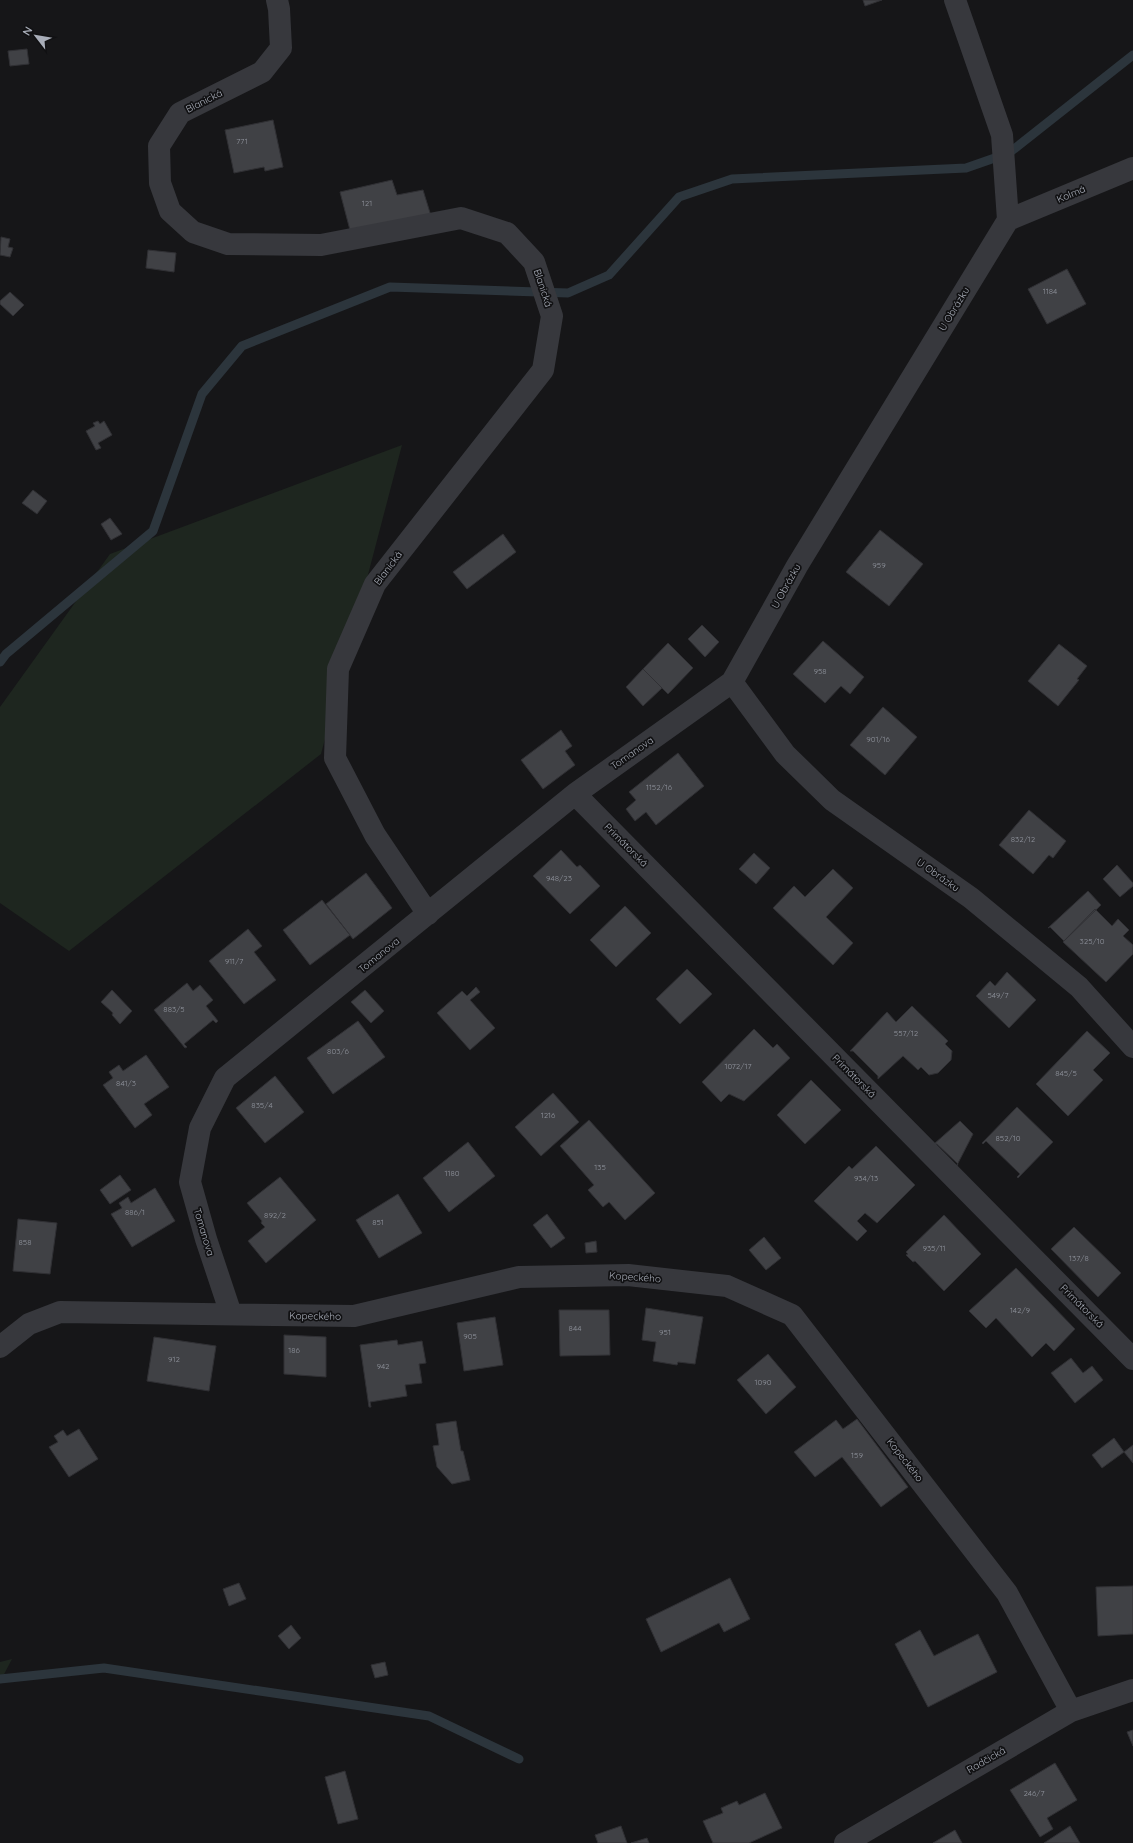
<svg xmlns="http://www.w3.org/2000/svg" width="1133" height="1843" font-family="Quicksand,sans-serif">
  <style>
    .green { fill: #1e261f }
    .lines { fill: none; stroke-linecap: round; stroke-linejoin: round }
    .stream { stroke: #2c353c; stroke-width: 9 }
    .building { fill: #404145; stroke: #303034 }
    .minor { stroke: #37383d; stroke-width: 22 }
    .labels { text-anchor: middle; dominant-baseline: central; stroke-width: 3.5; stroke-linejoin: round; paint-order: stroke }
    .number-label { font-size: 8px; fill: #8e929b }
    .street-label { font-size: 10px; fill: #a8adb8; stroke: #111113 }
  </style>
  <rect width="100%" height="100%" fill="#161618"/>
  <path class="green" d="M402,445L321,754L69,951L0,903V707L110,554Z
    M12,1659L0,1682V1662Z"/>
  <g class="lines">
    <path class="stream" d="M0,662L6,654L153,531L202,394L242,346L390,287L568,293L609,275L679,197L732,179L966,168L1009,153L1133,55
      M0,1679L104,1668L429,1716L519,1759"/>
  </g>
  <path class="building" d="M863,0H882L865,6Z
    M27,49L29,64L10,66L8,51Z
    M273,120L283,167L265,171L264,167L234,173L225,130Z
    M392,180L397,195L423,190L431,216L351,234L340,192Z
    M1,237L10,239L8,247L13,248L10,257L0,255Z
    M148,250L176,253L174,272L146,268Z
    M1067,269L1086,304L1047,324L1028,289Z
    M10,292L24,305L13,316L0,304V301Z
    M98,421L100,424L104,421L112,435L98,443L101,448L96,450L86,431L95,426L93,423Z
    M33,490L47,501L37,514L22,503Z
    M110,518L122,534L111,540L101,524Z
    M880,530L923,564L889,606L846,572Z
    M503,534L516,552L467,589L453,572Z
    M702,625L719,642L705,657L688,639Z
    M823,641L864,677L850,694L841,686L825,703L793,674Z
    M668,643L693,668L668,694L643,669Z
    M1059,644L1087,666L1077,679L1079,680L1058,706L1028,681Z
    M643,669L662,688L643,706L626,687Z
    M883,707L917,737L885,775L850,745Z
    M561,730L572,746L565,751L575,765L543,789L521,760Z
    M678,753L704,786L656,825L646,812L635,821L626,809L636,800L629,792Z
    M1029,810L1066,841L1053,858L1049,855L1033,874L999,845Z
    M561,850L577,867L580,865L600,886L570,914L533,876Z
    M754,853L770,868L756,884L739,869Z
    M1117,865L1133,883V886L1120,897L1103,879Z
    M833,869L853,888L826,917L853,943L833,965L773,908L794,886L805,897Z
    M366,873L392,908L353,939L326,904Z
    M1088,891L1101,905L1064,941L1050,927L1048,928Z
    M322,900L350,935L310,965L283,930Z
    M625,906L651,933L616,967L590,940Z
    M1095,909L1112,926L1118,919L1129,930L1123,936L1133,945V954L1106,982L1063,942Z
    M248,929L262,946L254,952L276,980L244,1004L209,961Z
    M687,969L712,994L680,1024L656,999Z
    M1007,972L1036,1000L1009,1028L976,996L990,981L995,986Z
    M187,983L193,991L200,985L213,1000L206,1006L218,1021L216,1023L213,1020L184,1044L187,1047L185,1048L154,1010Z
    M476,987L480,992L470,1000L495,1028L470,1050L437,1013L462,991L467,996Z
    M112,990L132,1011L120,1024L112,1015L113,1013L101,1002Z
    M365,990L384,1011L371,1023L351,1002Z
    M912,1006L948,1041L945,1044L952,1051L951,1060L938,1073L929,1075L921,1067L918,1070L903,1056L878,1079V1076L853,1051H850L887,1012L896,1022Z
    M358,1021L385,1057L333,1094L307,1058Z
    M754,1029L773,1048L777,1044L790,1058L744,1101L729,1094L721,1102L702,1082Z
    M1087,1031L1110,1053L1093,1070L1103,1080L1068,1116L1036,1084Z
    M146,1055L169,1087L144,1104L152,1115L135,1128L103,1085L113,1078L109,1072L119,1065L123,1071Z
    M275,1076L304,1112L265,1143L236,1108Z
    M811,1080L841,1110L805,1144L777,1115Z
    M553,1093L579,1122L541,1156L515,1127Z
    M1017,1107L1053,1142L1018,1178L1017,1177L1020,1174L986,1141L983,1144L982,1143Z
    M589,1120L655,1193L625,1220L609,1202L603,1207L588,1190L594,1185L560,1146Z
    M960,1121L973,1134L956,1167L958,1164L937,1144H934Z
    M468,1142L495,1176L449,1212L423,1178Z
    M876,1146L915,1185L877,1223L865,1213L857,1221L867,1231L857,1241L814,1201L849,1166L852,1169Z
    M120,1175L131,1190L110,1204L100,1190Z
    M280,1177L316,1220L266,1263L248,1241L265,1227L261,1223L262,1221L247,1203Z
    M155,1188L175,1221L132,1247L111,1214L122,1208L119,1203L128,1197L131,1203Z
    M398,1194L422,1233L379,1258L356,1220Z
    M547,1214L565,1238L551,1248L533,1225Z
    M944,1215L981,1254L944,1291L915,1261L913,1262L906,1255L908,1254L906,1252Z
    M18,1219L57,1223L50,1274L13,1271Z
    M1074,1227L1121,1273L1098,1297L1051,1249Z
    M764,1237L781,1258L766,1270L749,1250Z
    M596,1241L597,1252L586,1253L585,1243Z
    M1016,1268L1075,1329L1054,1351L1046,1343L1032,1357L996,1318L986,1328L969,1311Z
    M646,1308L703,1317L695,1364L678,1362L677,1365L653,1361L656,1342L642,1340Z
    M559,1310H609L610,1355L560,1356Z
    M495,1317L503,1365L464,1371L457,1323Z
    M284,1335L326,1337V1377L284,1374Z
    M154,1337L216,1346L209,1391L147,1381Z
    M397,1340L398,1345L422,1341L426,1363L419,1364L422,1383L405,1385L407,1396L370,1402L371,1407H369L360,1345Z
    M768,1354L796,1387L766,1414L737,1380Z
    M1071,1358L1083,1373L1092,1366L1103,1380L1075,1403L1051,1373Z
    M857,1419L908,1487L881,1507L842,1457L815,1477L794,1452L836,1420L843,1429Z
    M456,1421L461,1451H463L470,1480L452,1484L437,1467L433,1446L439,1445L436,1424Z
    M79,1429L98,1459L69,1477L49,1447L58,1442L54,1436L63,1430L67,1436Z
    M1114,1438L1124,1452L1102,1468L1092,1455Z
    M1133,1445V1463L1124,1452Z
    M730,1578L750,1619L724,1632L719,1623L661,1652L646,1619Z
    M239,1583L246,1599L229,1606L223,1589Z
    M1133,1586V1634L1098,1636L1096,1587Z
    M291,1625L301,1638L289,1649L278,1636Z
    M920,1630L934,1656L978,1634L997,1672L928,1707L895,1644Z
    M385,1662L388,1675L375,1678L371,1665Z
    M1133,1730V1746L1127,1732Z
    M1055,1763L1077,1800L1047,1818L1053,1829L1040,1837L1010,1790Z
    M345,1771L358,1819L338,1824L325,1777Z
    M765,1793L782,1828L749,1843H713L703,1821L723,1813L721,1808L737,1801L739,1805Z
    M621,1826L627,1843H598L595,1835Z
    M1070,1826L1080,1843H1044Z
    M955,1830L962,1843H933Z
    M647,1838L649,1843H631Z"/>
  <g class="lines">
    <path class="minor" d="M277,0L279,9L281,48L262,72L180,113L159,146L160,183L170,211L193,232L228,244L321,245L461,218L507,233L534,262L552,316L543,370L375,584L338,669L335,758L375,835L428,914
      M1008,220L1133,168
      M732,682L785,754L832,800L971,898L1079,987L1133,1047
      M575,794L1133,1359
      M231,1314L206,1239L190,1182L200,1128L225,1078L575,794L732,682L797,566L1008,220L1002,135L955,0
      M0,1347L29,1324L60,1312L354,1316L519,1277L628,1275L727,1286L792,1315L1007,1593L1071,1711
      M845,1843L1071,1711L1133,1690"/>
  </g>
  <g class="labels">
    <g class="number-label">
      <text x="242" y="141">771</text>
      <text x="367" y="203">121</text>
      <text x="1050" y="291">1184</text>
      <text x="879" y="565">959</text>
      <text x="820" y="671">958</text>
      <text x="878" y="739">901/16</text>
      <text x="659" y="787">1152/16</text>
      <text x="1023" y="839">832/12</text>
      <text x="559" y="878">948/23</text>
      <text x="1092" y="941">325/10</text>
      <text x="234" y="961">911/7</text>
      <text x="998" y="995">549/7</text>
      <text x="174" y="1009">883/5</text>
      <text x="906" y="1033">557/12</text>
      <text x="338" y="1051">803/6</text>
      <text x="738" y="1066">1072/17</text>
      <text x="1066" y="1073">845/5</text>
      <text x="126" y="1083">841/3</text>
      <text x="262" y="1105">835/4</text>
      <text x="548" y="1115">1216</text>
      <text x="1008" y="1138">852/10</text>
      <text x="600" y="1167">135</text>
      <text x="452" y="1173">1180</text>
      <text x="866" y="1178">934/13</text>
      <text x="135" y="1212">886/1</text>
      <text x="275" y="1215">892/2</text>
      <text x="378" y="1222">851</text>
      <text x="25" y="1242">858</text>
      <text x="934" y="1248">935/11</text>
      <text x="1079" y="1258">137/8</text>
      <text x="1020" y="1310">142/9</text>
      <text x="575" y="1328">844</text>
      <text x="665" y="1332">951</text>
      <text x="470" y="1336">905</text>
      <text x="294" y="1350">186</text>
      <text x="174" y="1359">912</text>
      <text x="383" y="1366">942</text>
      <text x="763" y="1382">1090</text>
      <text x="857" y="1455">159</text>
      <text x="1034" y="1793">246/7</text>
    </g>
    <g class="street-label">
      <text transform="translate(204 101) rotate(-27)">Blanická</text>
      <text transform="translate(1071 194) rotate(-23)">Kolmá</text>
      <text transform="translate(543 288) rotate(72)">Blanická</text>
      <text transform="translate(954 309) rotate(-59)">U Obrázku</text>
      <text transform="translate(388 568) rotate(-53)">Blanická</text>
      <text transform="translate(786 586) rotate(-61)">U Obrázku</text>
      <text transform="translate(632 753) rotate(-35)">Tomanova</text>
      <text transform="translate(626 845) rotate(45)">Primátorská</text>
      <text transform="translate(938 875) rotate(35)">U Obrázku</text>
      <text transform="translate(379 955) rotate(-39)">Tomanova</text>
      <text transform="translate(854 1076) rotate(45)">Primátorská</text>
      <text transform="translate(204 1232) rotate(73)">Tomanova</text>
      <text transform="translate(635 1277) rotate(4)">Kopeckého</text>
      <text transform="translate(1082 1306) rotate(45)">Primátorská</text>
      <text transform="translate(315 1316) rotate(1)">Kopeckého</text>
      <text transform="translate(905 1460) rotate(52)">Kopeckého</text>
      <text transform="translate(986 1760) rotate(-30)">Radčická</text>
    </g>
  </g>
  <g transform="translate(36 36) rotate(301)" stroke="#111113" stroke-width="3" paint-order="stroke">
  <path d="M0-3L7 15L0 10L-7 15Z" fill="#a8adb8"/>
  <text y="-6" font-size="11" font-weight="bold" text-anchor="middle" fill="#a8adb8">N</text>
  </g>
</svg>
